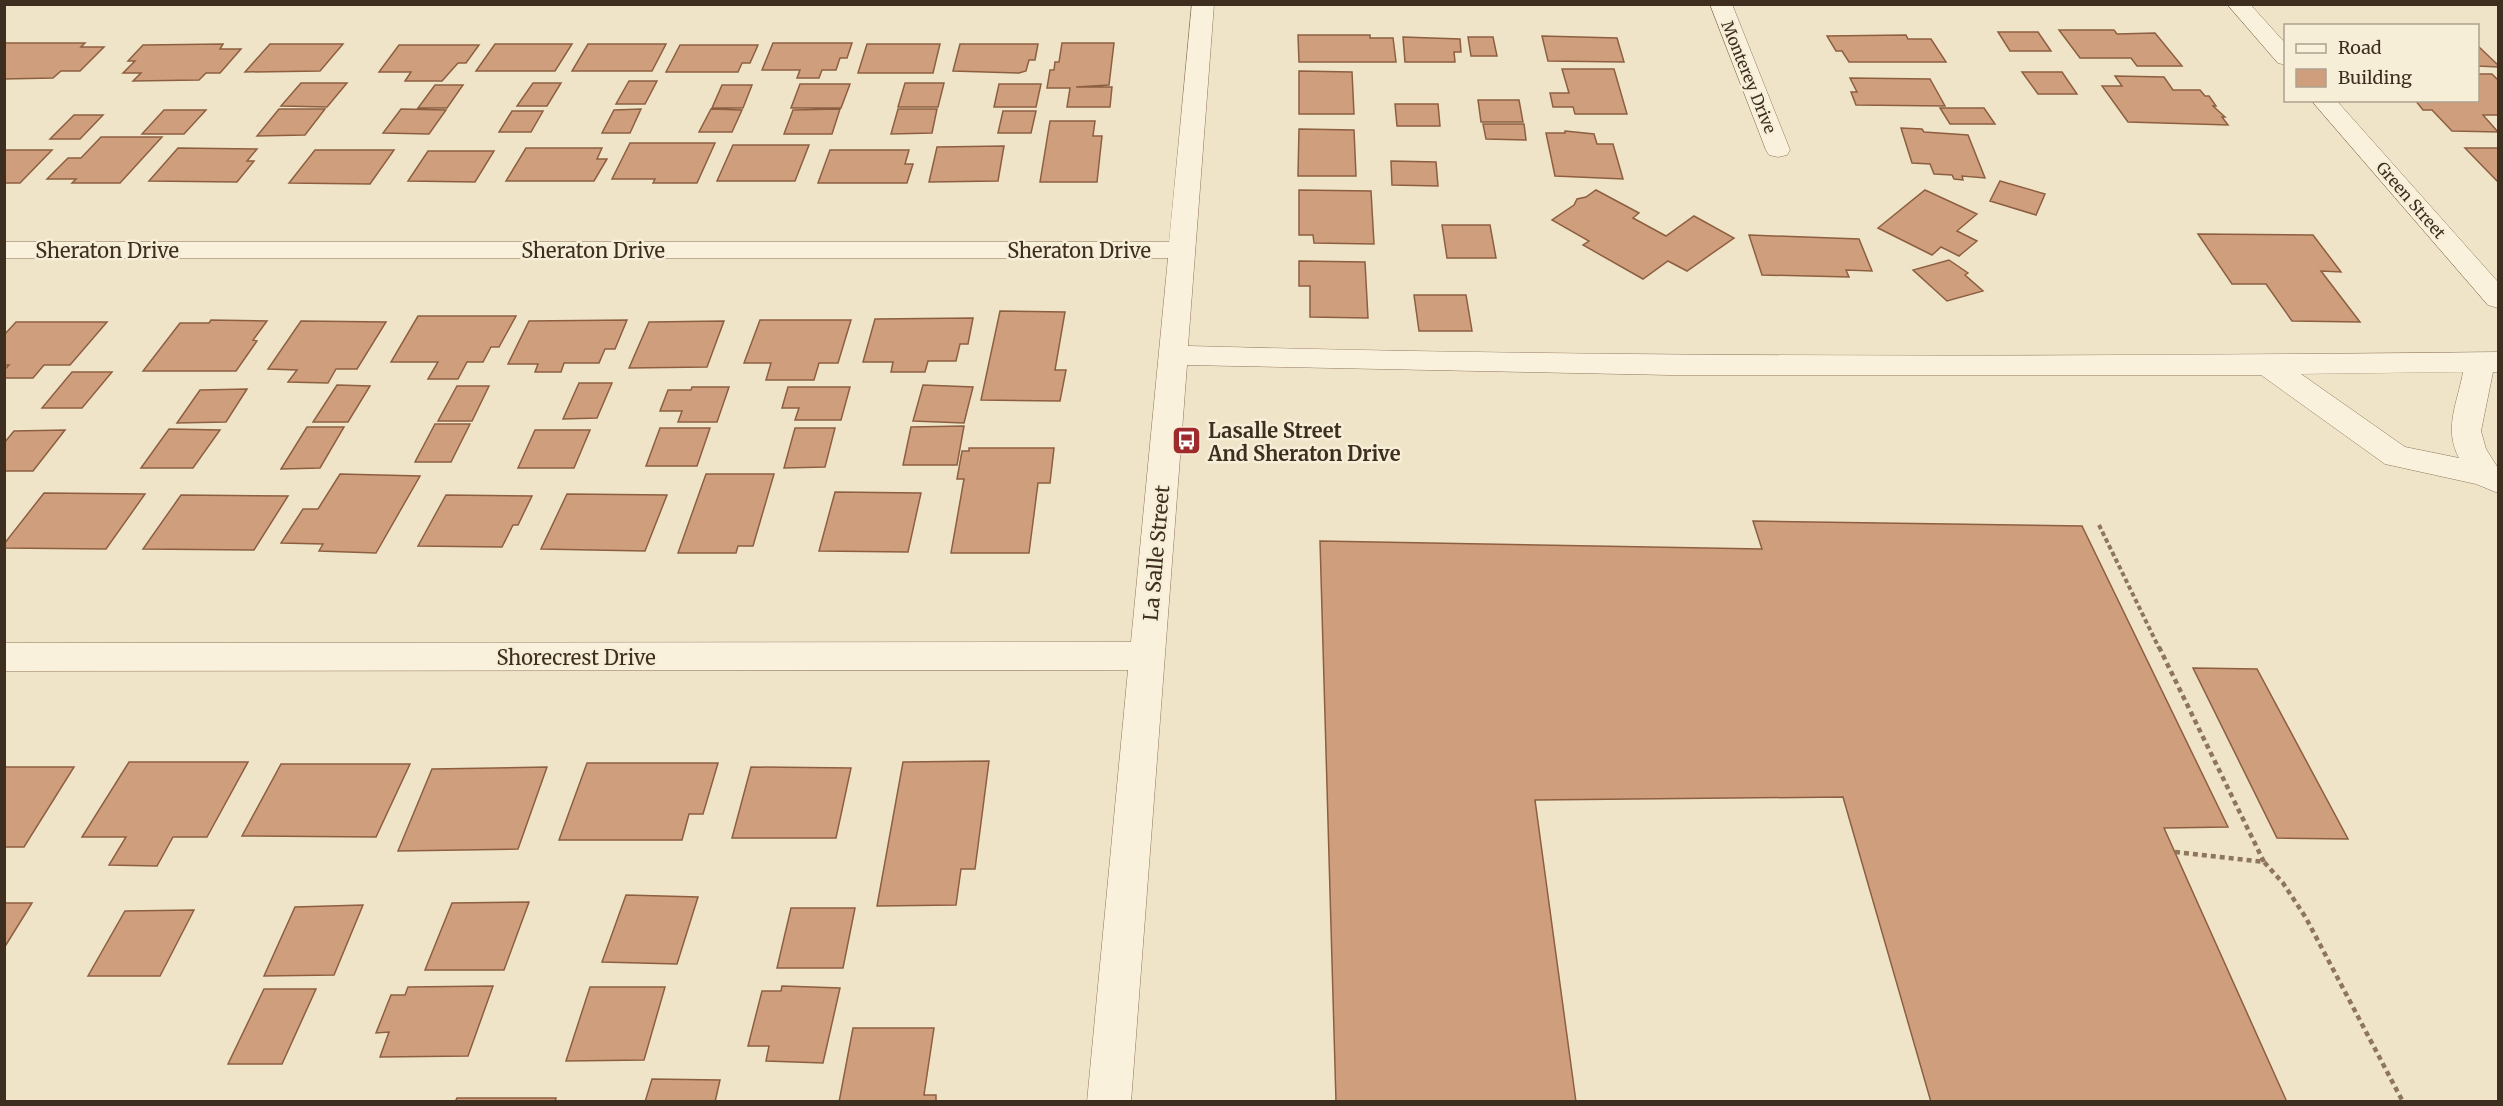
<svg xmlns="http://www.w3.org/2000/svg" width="2503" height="1106" font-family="Merriweather,serif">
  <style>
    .building { fill: #cf9f7d; stroke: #8d5f41; stroke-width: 1.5 }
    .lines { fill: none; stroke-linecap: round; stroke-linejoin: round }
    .minor-casing { stroke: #8d765c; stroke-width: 1 }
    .path-far1 { stroke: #8d765c; stroke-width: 4; stroke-dasharray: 4.5 3; stroke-linecap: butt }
    .path { stroke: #8d765c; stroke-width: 4.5; stroke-dasharray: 5 4; stroke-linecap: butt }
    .minor { fill: #faf1dc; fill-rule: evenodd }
    .labels { text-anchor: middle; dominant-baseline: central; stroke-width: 5; stroke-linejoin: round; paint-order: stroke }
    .far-street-label { font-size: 16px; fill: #3d2e20; stroke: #f7eed8 }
    .street-label { font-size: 20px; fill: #3d2e20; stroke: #f7eed8 }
    .poi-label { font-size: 20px; font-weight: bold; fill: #3d2e20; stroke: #f7eed8; text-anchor: start }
  </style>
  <rect width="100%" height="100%" fill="#f0e4c8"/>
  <path class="building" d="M2059,30H2114L2117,34L2155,33L2182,66H2137L2131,58H2080Z
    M1998,32H2038L2051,51H2010Z
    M1298,35H1370V38H1393L1396,62H1299Z
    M1906,35L1908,39H1931L1946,62H1849L1842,51H1836L1827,36Z
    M1542,36L1617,38L1624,62L1548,61Z
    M1403,37L1460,39L1461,52H1454L1455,62H1405Z
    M1468,37H1493L1497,56H1471Z
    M85,43L81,47H104L80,71H61L53,78L4,79L5,43Z
    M773,43H852L847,58H840L836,70H822L819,78H797L800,70H762Z
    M1062,43H1114L1109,85L1076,87H1112L1110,107H1067L1070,88H1047L1050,70H1054L1055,62H1059Z
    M223,44L220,49H241L220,73H206L199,80L133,81L141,73H123L135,61H128L143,45Z
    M270,44H343L320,71L245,72Z
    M495,44H572L555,71H476Z
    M588,44H666L652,71H572Z
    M867,44H940L933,73H858Z
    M960,44H1038L1035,60H1029L1026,71L1019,73L953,71Z
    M399,45H479L466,63H458L442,81H405L411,72H379Z
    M680,45H758L750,63H742L738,72H666Z
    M2478,46L2498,65V67L2478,66Z
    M1562,69H1614L1627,114H1575L1573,107H1553L1550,93H1569Z
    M1299,71L1352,72L1354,114H1299Z
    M2022,72H2062L2077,94H2038Z
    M2478,74H2492L2498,80V115H2483L2498,132L2452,131L2432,110H2423L2415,100H2478Z
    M2115,76L2164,77L2173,90H2200L2205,96H2209L2216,106H2213L2225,117H2222L2228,125L2128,122L2102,86H2122Z
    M1850,78L1930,79L1945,106L1856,105L1851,92H1857Z
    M629,81H657L645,104H616Z
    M301,83H347L327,107L281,106Z
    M533,83H561L547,106H517Z
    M905,83H944L938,107H898Z
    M800,84H850L841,108H791Z
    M999,84H1041L1036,107H994Z
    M435,85H463L447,108H418Z
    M722,85H752L743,108H712Z
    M1478,100H1519L1523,122H1481Z
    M1395,104H1438L1440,126H1397Z
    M1940,108H1984L1995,124H1950Z
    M279,109H325L305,135L257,136Z
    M401,109L446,110L429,134L383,133Z
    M641,109L630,133H602L614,110Z
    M711,109L742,110L732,132H699Z
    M840,109L832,134H784L793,110Z
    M898,109H937L932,133L891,134Z
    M164,110H206L184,134H142Z
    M512,111H543L531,132H499Z
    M1003,111H1036L1031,133H998Z
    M74,115H103L80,139H50Z
    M1050,121H1095L1093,136H1102L1097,182H1040Z
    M1483,124H1524L1526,140L1486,139Z
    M1901,128L1922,129L1924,132L1968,135L1985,178L1962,176L1963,180L1954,179L1952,175L1934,174L1930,164L1912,163Z
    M1299,129L1354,130L1356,176H1298Z
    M1565,131L1594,134L1597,144H1613L1623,179L1555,176L1546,133H1565Z
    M101,137H162L120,183H72L76,179H47L68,158H81Z
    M630,143H715L697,183H653L655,179H612Z
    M733,145H809L795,181H717Z
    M1004,146L998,181L929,182L937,147Z
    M178,148L257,149L247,161H254L237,182L149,181Z
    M526,148H602L597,159H607L594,181H506Z
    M2465,148H2498V181H2497Z
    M4,150H52L20,183H4Z
    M315,150H394L370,184L289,183Z
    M830,150H909L905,164H913L907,183H818Z
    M428,151H494L475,182L408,181Z
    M1391,161L1436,162L1438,186L1392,185Z
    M2000,181L2045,194L2036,215L1990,201Z
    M1299,190L1371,191L1374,244L1314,243L1313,235H1299Z
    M1596,190L1639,213L1633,218L1666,236L1694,216L1734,238L1687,271L1668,261L1643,279L1583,245L1589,241L1552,220L1574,205L1577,199L1586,197Z
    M1925,190L1977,214L1957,231L1977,241L1959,256L1941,247L1932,255L1878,228Z
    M1442,225H1490L1496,258H1447Z
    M2198,234L2313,235L2341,272L2321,271L2360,322L2292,321L2266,284H2232Z
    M1749,235L1859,239L1872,271L1846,270L1849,277L1762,275Z
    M1949,260L1968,273L1965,275L1983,291L1947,301L1913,270Z
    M1299,261L1365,262L1368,318L1310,317V286H1299Z
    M1414,295H1466L1472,331H1419Z
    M1000,311L1065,312L1055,370H1066L1060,401L981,400Z
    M418,316H516L499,347H491L483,362H467L458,379H428L438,362H391Z
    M973,318L968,344H960L956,361H928L925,372H891L893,362H863L875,319Z
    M211,320L267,321L253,340L257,341L236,371H143L180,323H209Z
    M627,320L615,349H605L599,363H564L561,372H535L538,364H508L529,321Z
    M760,320H851L838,363H819L814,380H766L771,363H744Z
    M301,321L386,322L357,369H336L328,383L288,382L297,370L268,369Z
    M724,321L707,367L629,368L649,322Z
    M16,322H107L70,365H44L33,378H4V370L9,365H4V335Z
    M72,372H112L82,408H42Z
    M579,383H612L597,418L563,419Z
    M337,385L370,386L348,422H313Z
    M923,385L973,387L964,423L913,421Z
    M457,386H489L472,421H438Z
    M692,387H729L717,422H678L682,411H660L668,390H691Z
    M788,387H850L841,420H795L799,408H782Z
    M247,389L226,422L177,423L200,390Z
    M435,424H470L451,462H415Z
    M964,426L957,465H903L911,427Z
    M307,427H344L320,468L281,469Z
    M660,428H710L697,466H646Z
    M795,428H835L825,467L784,468Z
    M169,429L220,430L193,468H141Z
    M65,430L33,471H4V443L14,431Z
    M535,430H590L574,468H518Z
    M969,448H1054L1050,483H1038L1029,553H951L964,479H957L962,451H969Z
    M340,474L420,476L376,553L319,551L323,544L281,543L303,509H318Z
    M706,474H774L753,546H738L736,553H678Z
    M835,492L921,493L908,552L819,551Z
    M44,493L145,494L106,549L4,548V544Z
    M567,494L667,495L645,551L541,549Z
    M181,495L288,496L254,550L143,549Z
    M446,495L532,496L518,525H513L502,547L418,546Z
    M1753,521L2082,526L2228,827L2164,828L2287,1102H1931L1843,797L1535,800L1576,1102H1336L1320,541L1762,549Z
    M2193,668L2257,669L2348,839L2277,838Z
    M989,761L975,869H961L956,905L877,906L903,762Z
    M129,762H248L207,837H173L157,866L109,865L126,837H82Z
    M587,763H718L703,814H689L682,840H559Z
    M281,764H410L376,837L242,836Z
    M4,767H74L24,847H4Z
    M547,767L518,849L398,851L432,769Z
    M751,767L851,768L836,838H732Z
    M626,895L698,897L677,964L602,962Z
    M529,902L504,970H425L452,903Z
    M4,903H32L4,948Z
    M363,905L334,975L264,976L295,907Z
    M791,908H855L843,968H777Z
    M194,910L160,976H88L125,911Z
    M493,986L468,1056L380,1057L389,1032L376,1033L391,995H405L408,987Z
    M782,986L840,988L823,1063L766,1061L769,1046H748L762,991H781Z
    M590,987H665L644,1060L566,1061Z
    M264,989H316L282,1064H228Z
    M853,1028H934L924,1095H936V1102H839Z
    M652,1079L720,1080L715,1102H645Z
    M457,1098H556L555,1102H455Z"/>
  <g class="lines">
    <defs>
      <path id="minor" d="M1192,4H1214L1188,346C1625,358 2062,357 2498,352V372H2493L2481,431L2486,449L2498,468V493L2476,484L2385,464L2261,375H1670L1187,365L1131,1102H1087L1128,670L4,671V643L1131,642L1168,258H4V242H1169ZM2463,372C2458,402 2443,428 2459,458L2405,447L2301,374Z
        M1710,4H1732L1790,150L1787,155L1778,157L1769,155L1766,150Z
        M2227,4H2250L2286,44V65L2278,63Z
        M2311,100H2336L2498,282V308L2488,305Z"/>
    </defs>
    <use href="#minor" class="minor-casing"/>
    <path class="path-far1" d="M2099,525L2159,648"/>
    <path class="path" d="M2159,647L2264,862
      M2175,852L2264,862L2283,883L2306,918L2403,1102"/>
    <use href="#minor" class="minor"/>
  </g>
  <defs>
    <symbol id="bus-square" viewBox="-11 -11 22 22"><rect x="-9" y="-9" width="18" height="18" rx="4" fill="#9e2a2b" stroke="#f7eed8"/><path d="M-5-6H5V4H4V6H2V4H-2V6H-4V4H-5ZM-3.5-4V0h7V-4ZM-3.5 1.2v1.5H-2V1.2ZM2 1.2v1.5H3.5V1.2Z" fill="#fff"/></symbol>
  </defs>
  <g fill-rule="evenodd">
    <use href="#bus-square" x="1170" y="424" width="33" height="33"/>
  </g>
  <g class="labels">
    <g class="far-street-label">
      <text transform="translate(1749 77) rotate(68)">Monterey Drive</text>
      <text transform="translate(2411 200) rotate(49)">Green Street</text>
    </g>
    <g class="street-label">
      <text x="107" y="250">Sheraton Drive</text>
      <text x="593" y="250">Sheraton Drive</text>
      <text x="1079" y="250">Sheraton Drive</text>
      <text transform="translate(1156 553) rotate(-85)">La Salle Street</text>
      <text x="576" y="657">Shorecrest Drive</text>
    </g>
    <g class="poi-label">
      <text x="1208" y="430">Lasalle Street<tspan x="1208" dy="23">And Sheraton Drive</tspan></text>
    </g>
  </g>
  <rect width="2503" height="1106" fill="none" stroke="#3d2e20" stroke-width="12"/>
  <rect x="2284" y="24" width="195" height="78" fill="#f7eed8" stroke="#ada18e" stroke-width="1.5"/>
  <rect x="2296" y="44" width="30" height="9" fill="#faf1dc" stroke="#ada18e" stroke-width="1.5"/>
  <text x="2338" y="54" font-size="18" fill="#3d2e20">Road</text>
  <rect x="2296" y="69" width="30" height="18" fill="#cf9f7d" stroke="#ada18e" stroke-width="1.5"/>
  <text x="2338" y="84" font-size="18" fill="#3d2e20">Building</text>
</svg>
